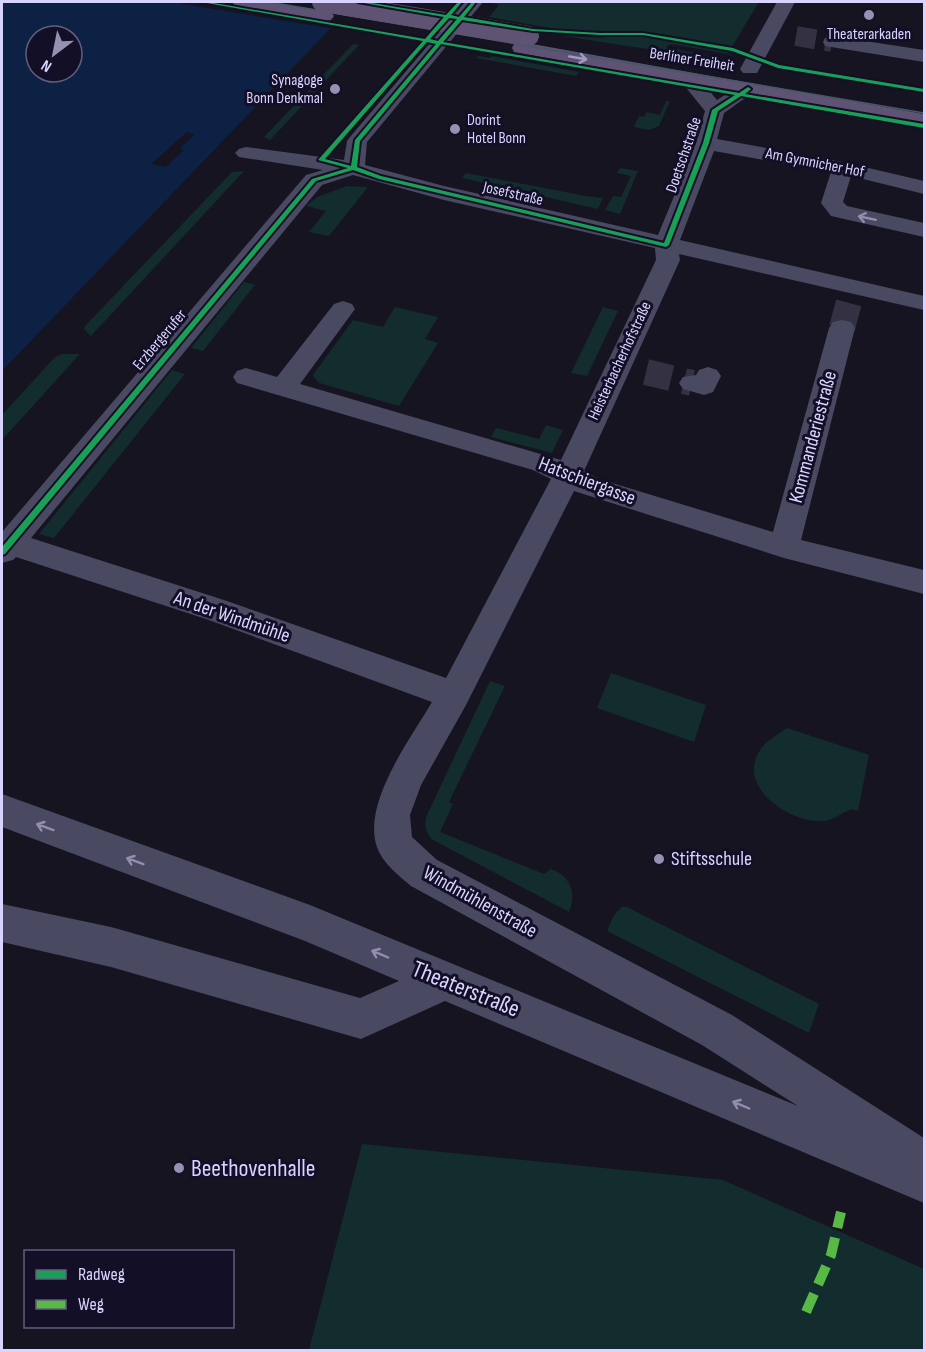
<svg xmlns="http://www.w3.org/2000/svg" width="926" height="1352" font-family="'Sofia Sans Condensed',sans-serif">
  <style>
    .green { fill: #132c2d }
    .water { fill: #0d2144; fill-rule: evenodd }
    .pier { fill: #161421 }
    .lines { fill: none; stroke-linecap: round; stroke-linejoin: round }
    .minor-tunnel-far1 { stroke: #333142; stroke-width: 20; stroke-dasharray: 20 10; stroke-linecap: butt }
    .minor-tunnel { stroke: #333142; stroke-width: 26; stroke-dasharray: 26 13; stroke-linecap: butt }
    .minor { fill: #4a4962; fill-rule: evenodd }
    .major { fill: #5e5373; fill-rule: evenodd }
    .tram { stroke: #43596b; stroke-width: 1.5 }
    .major-bridge { stroke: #5e5373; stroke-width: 20 }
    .quiet { stroke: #58b947; stroke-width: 10; stroke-dasharray: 20 10; stroke-linecap: butt }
    .cycleway-casing { stroke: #130f26; stroke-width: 4 }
    .cycleway { fill: #1a9f57; fill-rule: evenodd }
    .oneway { stroke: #a29ac0 }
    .oneway2 { stroke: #928eb0 }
    .poi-dot { fill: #9591b1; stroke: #130f26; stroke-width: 2 }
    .labels { text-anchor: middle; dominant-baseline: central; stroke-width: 6; stroke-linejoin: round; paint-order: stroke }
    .far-poi-label { font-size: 16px; fill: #d9d4ff; stroke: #130f26 }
    .far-street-label { font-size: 16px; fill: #d9d4ff; stroke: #130f26 }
    .street-label { font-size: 20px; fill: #d9d4ff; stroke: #130f26 }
    .poi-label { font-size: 20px; fill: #d9d4ff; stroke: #130f26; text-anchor: start }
    .near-street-label { font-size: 24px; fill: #d9d4ff; stroke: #130f26 }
    .near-poi-label { font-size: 24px; fill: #d9d4ff; stroke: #130f26; text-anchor: start }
  </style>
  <rect width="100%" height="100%" fill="#161421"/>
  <path class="green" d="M489,2H759L728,53L734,55L671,44L666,47L723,59L720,60L562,36L607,38L489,17L499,5Z
    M353,44L359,45L270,140L264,137Z
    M478,56L490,58L492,56L579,72L576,76L476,58Z
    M666,101H670L659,126L649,130L634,127L639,116L644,117L647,112L660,115Z
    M620,168L638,171L620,214L605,210L613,196L621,197L631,176L617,173Z
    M244,171L91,336L84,329L85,326L232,172Z
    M466,173L586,196L603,198L598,209L462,178Z
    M347,186L368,187L329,236L309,232L326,211L306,206L317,197Z
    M244,282L255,285L203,351L191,348Z
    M395,307L438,317L425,339L438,343L399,406L319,383L313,376L315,372L353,320L383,327Z
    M603,307L618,311L587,376L571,373Z
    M62,354H80L2,440V415L54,358Z
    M172,370L185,374L54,538L39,534Z
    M546,425L563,430L552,453L491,437L496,428L539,439Z
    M611,673L706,705L694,742L597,708Z
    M490,681L505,686L449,802L453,804L440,832L544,874L551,869C570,875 577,893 569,912L433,840C426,833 424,827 426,817Z
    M787,728L869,755L858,811L852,809C841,813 833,821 822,821C791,823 737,788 759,752C765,741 777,735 787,728Z
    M622,907H627L819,1004L809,1033L607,931L614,915Z
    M362,1144L723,1180L924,1269V1350H309Z"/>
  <path class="water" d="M2,2H356L2,371ZM36,36H72V72H36Z"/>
  <path class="pier" d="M171,2H359L334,29Z
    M187,132L195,134L180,148L184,150L166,167L151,164Z"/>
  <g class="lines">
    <path class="minor-tunnel-far1" d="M796,36L832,42"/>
    <path class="minor-tunnel" d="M842,328L849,302
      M646,372L692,383"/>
    <path class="minor" d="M465,2H483L367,142L365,165L444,186L658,235L696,143L705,111L679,79L682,75C699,71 707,88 717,100L741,85H755L758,89L724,113L717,139L843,162L924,181V194L851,176L843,202L847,206L924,223V237L831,216L821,203L831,172L714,151L680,240L924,296V310L679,254L680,260L584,471L599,479L773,532L829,328L833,322L842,320L851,322L855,328L801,540L924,570V594L784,558L574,491L466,705L421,785L410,815L412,837L437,860L732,1015L924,1138V1203L445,1001L361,1039L111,967L2,942V904L111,927L360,998L399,981L305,941L2,827V794L310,905L798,1106L702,1045L411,886C397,874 381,862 376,844C364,800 411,738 432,702L206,619L16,557L13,560L2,563V532L306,175L323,170L239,157L235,153L239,149L246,147L344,160L347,141L350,137ZM353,175L444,200L655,248L656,260L561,460L300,384L355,309L352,304L343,301L334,304L277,377L246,368L237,371L233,377L237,383L533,470L551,479L446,678L227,601L31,538L322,185Z
      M777,2H795L757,73H743L740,69Z
      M832,36L924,50V62L825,46L823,42L825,38Z
      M708,367L717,370L721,376L713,392L704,395L683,389L679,383L683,377L696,375L699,370Z"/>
    <path class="major" d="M232,2H270L325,11L331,12L334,16L331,20L325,21L235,6Z
      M521,42L924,114V126L514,52L512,48L514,44Z"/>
    <path class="tram" d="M269,2L924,113"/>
    <path class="major-bridge" d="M322,2L529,36"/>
    <path class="quiet" d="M806,1312L831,1255L841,1212"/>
    <defs>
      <path id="cycleway" d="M201,2H208L425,39L444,17L358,2H366L446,15L458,2H462L451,15L459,17L472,2H476L464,17L533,29L600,33H643L733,48L779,65L924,89V92L778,68L732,51L643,35H600L533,31L462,20L443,42L739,93L748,87L751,89L745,94L924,124V128L741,96L718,111L709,143L669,245L666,247L379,179L353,170L316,181L5,554L2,555V547L312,179L348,168L318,160L423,41ZM449,18L457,19L438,41L430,39ZM427,42L436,44L355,140L351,166L325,159ZM441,44L735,95L712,110L703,143L664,243L381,176L357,167L360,141Z"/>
    </defs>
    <use href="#cycleway" class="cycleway-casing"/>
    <use href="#cycleway" class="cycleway"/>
  </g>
  <defs><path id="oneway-shaft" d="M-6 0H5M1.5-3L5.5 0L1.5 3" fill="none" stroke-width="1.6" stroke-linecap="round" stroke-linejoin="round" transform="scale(1.5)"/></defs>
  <use class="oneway" href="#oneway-shaft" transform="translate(578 58) rotate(10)"/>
  <g class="oneway2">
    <use href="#oneway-shaft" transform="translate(867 218) rotate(-168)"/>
    <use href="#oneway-shaft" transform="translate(45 827) rotate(-160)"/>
    <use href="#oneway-shaft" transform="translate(135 861) rotate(-159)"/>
    <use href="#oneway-shaft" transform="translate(380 954) rotate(-157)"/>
    <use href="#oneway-shaft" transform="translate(741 1105) rotate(-157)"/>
  </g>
  <g class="poi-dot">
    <circle cx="869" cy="15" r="6"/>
    <circle cx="335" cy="89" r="6"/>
    <circle cx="455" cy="129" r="6"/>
    <circle cx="659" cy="859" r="6"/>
    <circle cx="179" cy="1168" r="6"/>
  </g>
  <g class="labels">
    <g class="far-poi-label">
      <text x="869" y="34">Theaterarkaden</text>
      <text x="323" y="80" text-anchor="end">Synagoge<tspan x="323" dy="18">Bonn Denkmal</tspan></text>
      <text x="467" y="120" text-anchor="start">Dorint<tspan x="467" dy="18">Hotel Bonn</tspan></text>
    </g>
    <g class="far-street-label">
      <text transform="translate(692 60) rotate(9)">Berliner Freiheit</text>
      <text transform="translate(684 155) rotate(-71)">Doetschstraße</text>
      <text transform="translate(815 163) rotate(11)">Am Gymnicher Hof</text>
      <text transform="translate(513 194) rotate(13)">Josefstraße</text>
      <text transform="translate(160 340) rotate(-50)">Erzbergerufer</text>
      <text transform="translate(620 361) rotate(-65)">Heisterbacherhofstraße</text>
    </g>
    <g class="street-label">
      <text transform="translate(813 437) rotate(-75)">Kommanderiestraße</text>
      <text transform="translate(587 481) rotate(21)">Hatschiergasse</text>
      <text transform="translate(232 617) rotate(19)">An der Windmühle</text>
      <text transform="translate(480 902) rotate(29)">Windmühlenstraße</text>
    </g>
    <g class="poi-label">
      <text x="671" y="859">Stiftsschule</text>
    </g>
    <g class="near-street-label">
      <text transform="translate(466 989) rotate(22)">Theaterstraße</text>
    </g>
    <g class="near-poi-label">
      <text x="191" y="1168">Beethovenhalle</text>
    </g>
  </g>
  <rect width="926" height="1352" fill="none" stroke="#d9d4ff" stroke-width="6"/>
  <rect x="24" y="1250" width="210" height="78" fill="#130f26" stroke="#625e7d" stroke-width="1.5"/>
  <rect x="36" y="1270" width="30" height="9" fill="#1a9f57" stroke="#625e7d" stroke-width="1.5"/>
  <text x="78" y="1280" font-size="18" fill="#d9d4ff">Radweg</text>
  <rect x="36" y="1300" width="30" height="9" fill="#58b947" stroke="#625e7d" stroke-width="1.5"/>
  <text x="78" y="1310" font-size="18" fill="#d9d4ff">Weg</text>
  <g transform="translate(54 54) rotate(212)"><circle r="28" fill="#130f26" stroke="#625e7d" stroke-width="1.5"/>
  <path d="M0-4.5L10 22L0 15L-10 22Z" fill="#9591b1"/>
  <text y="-9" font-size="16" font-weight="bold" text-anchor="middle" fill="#d9d4ff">N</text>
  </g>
</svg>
